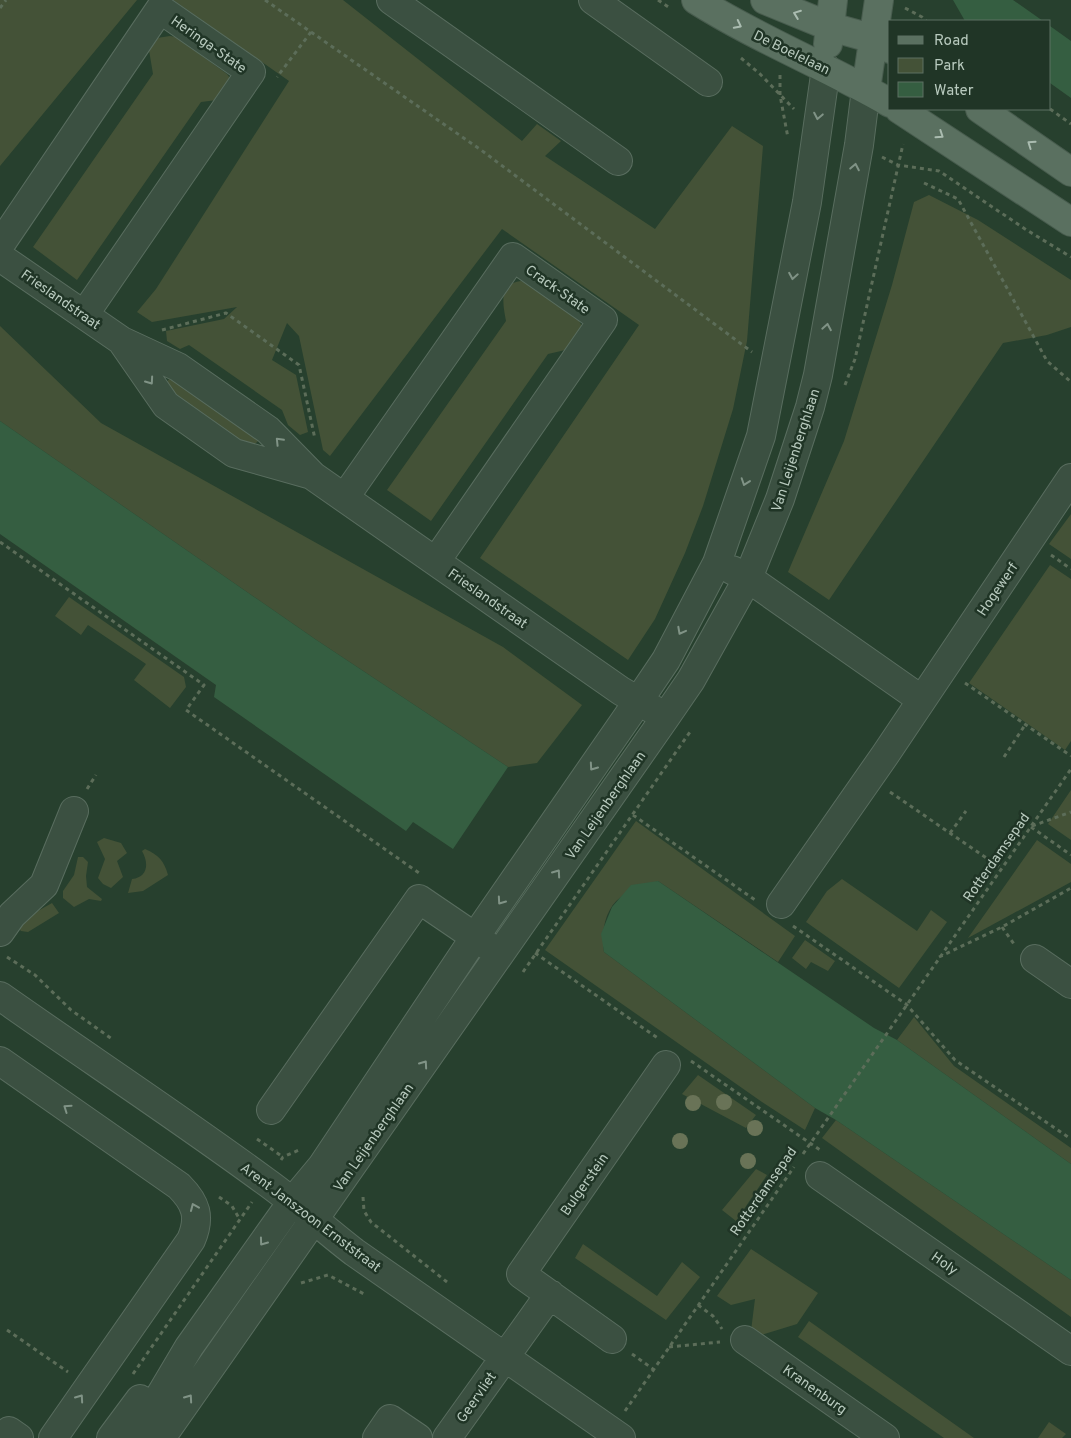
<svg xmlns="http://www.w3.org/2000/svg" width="1071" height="1438" viewBox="0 0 1071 1438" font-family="Overpass,sans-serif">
<rect width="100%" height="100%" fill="#27402e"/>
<path fill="#445237" d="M 0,0 L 137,0 L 0,166 Z
M 173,0 L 343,0 L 522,141 L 537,124 L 561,141 L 545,156 L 655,229 L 732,126 L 763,146 L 747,341 L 733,409 L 703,506 L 685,553 L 655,619 L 628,660 L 480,558 L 639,325 L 502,229 L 330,456 L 323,450 L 299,336 L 287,323 L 272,360 L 296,375 L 308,432 L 300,435 L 288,425 L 282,410 L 189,345 L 180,349 L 167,341 L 166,331 L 224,319 L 237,307 L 152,322 L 137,312 L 156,289 L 289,81 Z
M 170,36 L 176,37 L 227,74 L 233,82 L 225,99 L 201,102 L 77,280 L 33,247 L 153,74 L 149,50 L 157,38 Z
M 929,195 L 978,220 L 1071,280 L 1071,327 L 1047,335 L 1003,343 L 829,600 L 788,572 L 844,441 L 892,285 L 914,202 Z
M 521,281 L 526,283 L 578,319 L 585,332 L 574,348 L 548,354 L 431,521 L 387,490 L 506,321 C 503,304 498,284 521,281 Z
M 0,326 L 101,423 L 503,647 L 582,705 L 537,763 L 508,767 L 315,639 L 0,421 Z
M 171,376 L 259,440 L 251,448 L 170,398 L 165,385 Z
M 1071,514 L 1071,559 L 1049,544 Z
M 1050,565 L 1071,579 L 1071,741 L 1065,750 L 969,683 Z
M 69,597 L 184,677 L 186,687 L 170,708 L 134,680 L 146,664 L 88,625 L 81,635 L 55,616 Z
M 1071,790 L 1071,840 L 1048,824 Z
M 636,821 L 795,936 L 778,962 L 658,881 C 646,886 631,890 621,897 C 604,909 601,934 604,952 L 815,1108 L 805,1130 L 762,1102 L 545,950 Z
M 104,838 L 121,843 L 127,853 L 117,861 L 123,877 L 111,888 L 103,884 L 98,878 L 105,859 L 97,842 Z
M 1037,840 L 1071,864 L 1071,882 L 968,938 Z
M 145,849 C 159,855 164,861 168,875 L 143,891 L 128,893 L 132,879 C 148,877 149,863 142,851 Z
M 78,857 L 83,857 L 88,862 L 86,876 L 87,887 L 102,899 L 101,901 L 89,899 L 74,907 L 63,898 L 63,891 L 74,875 Z
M 842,879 L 917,931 L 931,910 L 947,922 L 899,988 L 806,922 L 827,891 Z
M 52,903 L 59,913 L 28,932 L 21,931 L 17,926 L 20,921 Z
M 805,940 L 835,961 L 828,971 L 811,962 L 806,969 L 792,958 Z
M 914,1017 L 954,1066 L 1071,1148 L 1071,1164 L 897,1040 Z
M 698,1075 L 756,1115 L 746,1128 L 682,1094 Z
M 836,1120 L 1071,1280 L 1071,1317 L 822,1138 Z
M 756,1169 L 767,1175 L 736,1221 L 722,1210 Z
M 583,1244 L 657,1296 L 682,1262 L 700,1277 L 666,1320 L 575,1258 Z
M 751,1249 L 818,1293 L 797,1324 L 758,1336 L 751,1331 L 755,1299 L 731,1305 L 717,1296 Z
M 809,1321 L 974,1438 L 944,1438 L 798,1337 Z
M 1049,1422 L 1066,1434 L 1062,1438 L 1038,1438 Z"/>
<path fill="#355e41" d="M 953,0 L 1013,0 L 1043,21 L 965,21 Z
M 1050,26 L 1071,41 L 1071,98 L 1050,83 Z
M 0,421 L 315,639 L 508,767 L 453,849 L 413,822 L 406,831 L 214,697 L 216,685 L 0,534 Z
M 658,881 L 874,1028 L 897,1040 L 1071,1164 L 1071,1280 L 836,1120 L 815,1108 L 604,952 L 601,934 L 612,907 L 631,885 Z"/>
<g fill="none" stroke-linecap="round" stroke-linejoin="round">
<defs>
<path id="minor" d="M 391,0 L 618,161
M 593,0 L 708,82
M 0,245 L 160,9 L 251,72 L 84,315
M 0,257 L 122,341 L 178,367 L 268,430 L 313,476 L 621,691 L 654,710
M 123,343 L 166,405 L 234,453 L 312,475
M 345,497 L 513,257 L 603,320 L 436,561
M 732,570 L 748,578 L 922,700
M 781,904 L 885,755 L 1071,478
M 0,932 L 12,915 L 44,885 L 74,811
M 1035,959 L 1071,984
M 0,996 C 88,1058 178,1117 265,1181 C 296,1203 324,1229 354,1252 L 621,1438
M 0,1061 L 179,1186 C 196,1203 201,1217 191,1240 L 53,1438
M 271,1110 L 419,899 L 491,948
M 820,1176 L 1071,1351
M 612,1339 L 521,1274 L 666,1065
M 745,1340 L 885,1438
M 9,1431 L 19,1438
M 111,1438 L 140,1399
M 135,1438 L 189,1347 L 292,1202 L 322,1166 L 475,937 L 639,700 L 666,660 L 717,563 L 761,436 L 807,202 L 826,68
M 161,1438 L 665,718 L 691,680 L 748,578 L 780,499 L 810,407 L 818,375 L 859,145 L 866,89
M 377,1438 L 390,1419 L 418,1438
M 447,1438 L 550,1294"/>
<path id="major" d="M 696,0 C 758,39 826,66 890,103
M 765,0 L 831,27 L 874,39 L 890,49
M 828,44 L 833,0
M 866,89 L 879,0
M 899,109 L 1071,222
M 980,109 L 1071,172"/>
</defs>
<use href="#minor" stroke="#596d5f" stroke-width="30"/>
<use href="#major" stroke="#485c4e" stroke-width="30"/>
<path stroke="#5c6d59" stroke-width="3" stroke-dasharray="4 4" stroke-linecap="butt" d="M 265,0 L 311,32 L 277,77
M 658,0 L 670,8
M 0,8 L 6,0
M 905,8 L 922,17 L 926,21
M 311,32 L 481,150 L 752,352
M 741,58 L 760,74 L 794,109
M 780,75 L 780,95 L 788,138
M 1050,109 L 1071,124
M 882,157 L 898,165 L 939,171 L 1025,229 L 1071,257
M 924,183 L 958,199 L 1047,361 L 1071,382
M 162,330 L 226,313 L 299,365 L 315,439
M 845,385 L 855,359 L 903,144
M 0,542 L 204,685 L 186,710 L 419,873
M 1051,555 L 1071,569
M 965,683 L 1071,756
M 1004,757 L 1025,725
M 87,789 L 96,775
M 890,792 L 1001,868
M 633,815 L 755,900
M 1032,826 L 1071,812
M 1031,827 L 1071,855
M 950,833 L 966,811
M 793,926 L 906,1004 L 955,1060 L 1071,1139
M 1002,927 L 1014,944
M 535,953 L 659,1039
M 7,957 L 35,975 L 71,1010 L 112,1039
M 939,957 L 1002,927 L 1071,888
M 523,972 L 692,729
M 691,1061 L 820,1150
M 257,1139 L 283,1157
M 803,1154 L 1071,769
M 281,1160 L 283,1157 L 299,1150
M 219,1197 L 232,1206 L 240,1220
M 363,1197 L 364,1211 L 371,1222 L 447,1282
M 301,1283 L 328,1275 L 366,1295
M 698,1305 L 713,1316 L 722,1329
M 7,1330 L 68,1372
M 669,1347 L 720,1342
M 632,1354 L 653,1369
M 133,1374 L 252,1202
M 625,1411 L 794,1167"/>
<use href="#minor" stroke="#3b5041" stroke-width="28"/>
<use href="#major" stroke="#5a7060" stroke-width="28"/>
</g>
<g fill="#697357">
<circle cx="724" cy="1102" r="8"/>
<circle cx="693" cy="1103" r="8"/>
<circle cx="755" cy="1128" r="8"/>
<circle cx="680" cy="1141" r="8"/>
<circle cx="748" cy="1161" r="8"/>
</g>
<defs><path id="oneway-chevron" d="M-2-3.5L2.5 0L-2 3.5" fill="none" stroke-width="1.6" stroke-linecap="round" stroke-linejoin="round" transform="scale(1.25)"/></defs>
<g stroke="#aabcb0">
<use href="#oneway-chevron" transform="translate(797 14) rotate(-159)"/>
<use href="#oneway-chevron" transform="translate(738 25) rotate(27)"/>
<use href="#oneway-chevron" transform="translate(940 135) rotate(34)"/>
<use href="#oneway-chevron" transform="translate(1031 144) rotate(-145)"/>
</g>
<g stroke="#809386">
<use href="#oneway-chevron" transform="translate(818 116) rotate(101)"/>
<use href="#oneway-chevron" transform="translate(855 167) rotate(-79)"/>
<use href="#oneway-chevron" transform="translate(793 276) rotate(100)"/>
<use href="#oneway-chevron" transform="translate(827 327) rotate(-80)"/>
<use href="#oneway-chevron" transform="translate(150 381) rotate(55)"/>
<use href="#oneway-chevron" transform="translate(279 441) rotate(-134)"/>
<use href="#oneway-chevron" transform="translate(745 482) rotate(109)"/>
<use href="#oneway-chevron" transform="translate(681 631) rotate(118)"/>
<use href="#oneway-chevron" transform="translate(593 767) rotate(125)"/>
<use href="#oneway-chevron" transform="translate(557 873) rotate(-55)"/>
<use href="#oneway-chevron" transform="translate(501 901) rotate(125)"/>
<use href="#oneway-chevron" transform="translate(424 1064) rotate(-55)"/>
<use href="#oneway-chevron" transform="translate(67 1108) rotate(-145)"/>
<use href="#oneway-chevron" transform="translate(194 1207) rotate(-113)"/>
<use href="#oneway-chevron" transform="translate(263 1242) rotate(126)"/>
<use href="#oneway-chevron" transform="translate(80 1398) rotate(-55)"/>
<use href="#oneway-chevron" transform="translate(189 1398) rotate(-55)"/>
</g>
<g text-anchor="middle" stroke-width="5" stroke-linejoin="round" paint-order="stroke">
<g font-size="14" fill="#b8cabe" stroke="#203526">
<text transform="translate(209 44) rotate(35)" y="5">Heringa-State</text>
<text transform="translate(792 52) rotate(26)" y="5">De Boelelaan</text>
<text transform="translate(558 289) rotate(35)" y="5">Crack-State</text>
<text transform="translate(61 299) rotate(35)" y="5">Frieslandstraat</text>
<text transform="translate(795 450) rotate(-72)" y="5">Van Leijenberghlaan</text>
<text transform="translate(997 589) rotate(-56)" y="5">Hogewerf</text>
<text transform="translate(488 598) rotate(35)" y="5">Frieslandstraat</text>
<text transform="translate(605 805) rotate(-55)" y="5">Van Leijenberghlaan</text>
<text transform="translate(996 857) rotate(-55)" y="5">Rotterdamsepad</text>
<text transform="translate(373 1137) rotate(-55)" y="5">Van Leijenberghlaan</text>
<text transform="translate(584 1184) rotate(-55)" y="5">Bulgerstein</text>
<text transform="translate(763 1191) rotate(-55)" y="5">Rotterdamsepad</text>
<text transform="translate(311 1217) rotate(37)" y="5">Arent Janszoon Ernststraat</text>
<text transform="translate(945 1263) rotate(35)" y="5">Holy</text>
<text transform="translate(815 1389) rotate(35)" y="5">Kranenburg</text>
<text transform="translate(476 1397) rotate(-55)" y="5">Geervliet</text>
</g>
</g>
<rect x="888" y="20" width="162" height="90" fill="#203526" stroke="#5d7163"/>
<rect x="898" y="36" width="25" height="8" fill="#5a7060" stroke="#5d7163"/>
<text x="934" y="45" font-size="15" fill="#b8cabe">Road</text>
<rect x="898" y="58" width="25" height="15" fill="#445237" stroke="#5d7163"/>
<text x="934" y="70" font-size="15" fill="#b8cabe">Park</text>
<rect x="898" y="82" width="25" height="15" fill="#355e41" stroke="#5d7163"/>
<text x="934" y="95" font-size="15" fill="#b8cabe">Water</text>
</svg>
